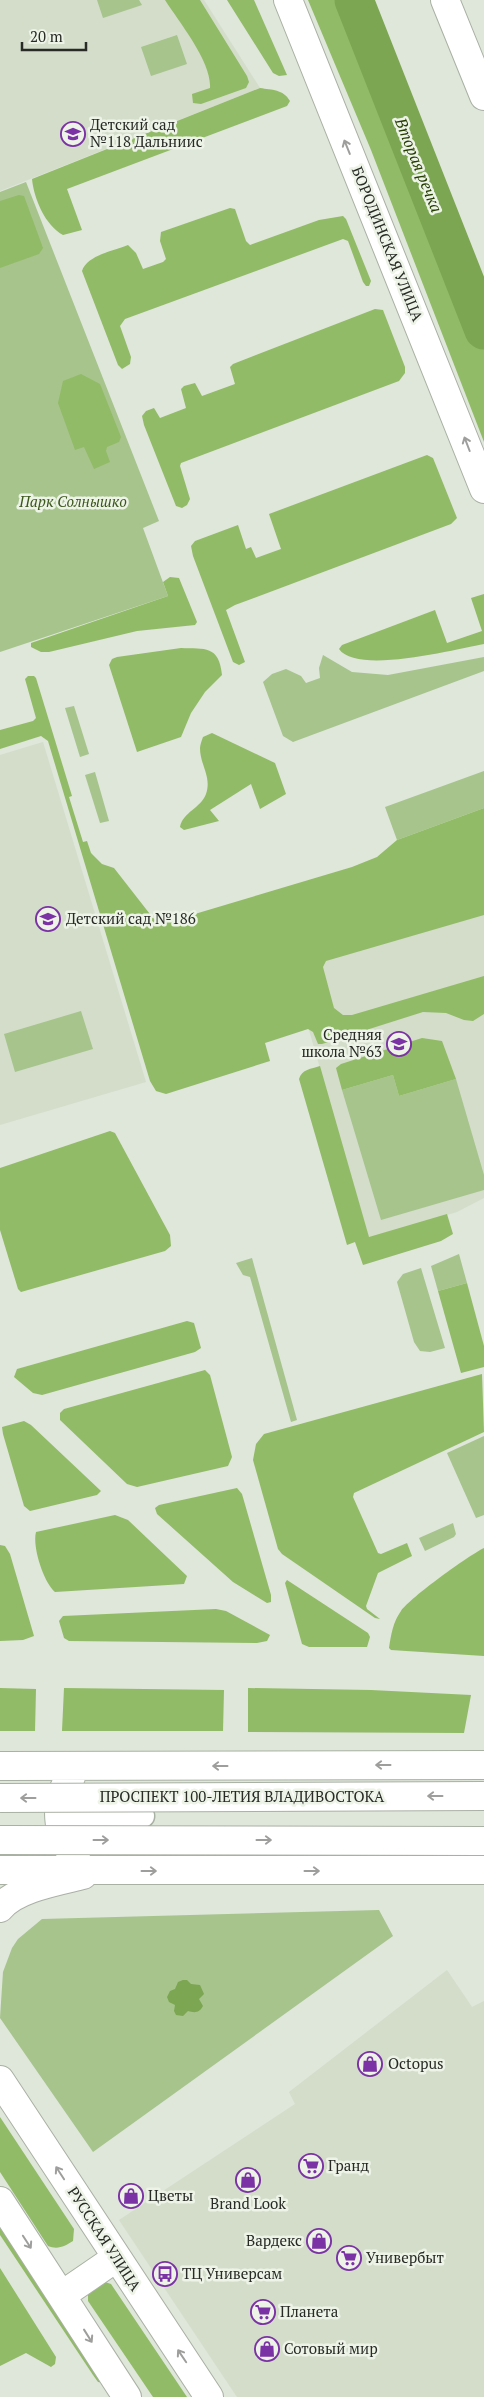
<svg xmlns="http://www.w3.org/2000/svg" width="484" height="2397" viewBox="0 0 484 2397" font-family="'PT Serif',serif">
<rect width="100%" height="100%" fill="#dfe6da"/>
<path fill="#d3ddca" d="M 0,0 L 204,0 L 260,88 L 0,191 Z
M 43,742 L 146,1082 L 0,1125 L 0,755 Z
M 484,868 L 484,1198 L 457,1212 L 369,1238 L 281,933 Z
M 447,1970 L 472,2007 L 484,2001 L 484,2397 L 237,2397 L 119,2220 L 295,2104 L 289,2092 Z"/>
<path fill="#a6c48c" d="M 97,0 L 139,0 L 142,5 L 103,18 Z
M 177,35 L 187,64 L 151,76 L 141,47 Z
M 26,182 L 159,521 L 143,528 L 168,596 L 0,652 L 0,192 Z
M 323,655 L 352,672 L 388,675 L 484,657 L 484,671 L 293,742 L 283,736 L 263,682 L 272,674 L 286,669 L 301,676 L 306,683 L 320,678 L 319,668 Z
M 74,706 L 89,754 L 80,757 L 65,708 Z
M 484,771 L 484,808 L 397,840 L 385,807 Z
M 95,772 L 109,821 L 100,823 L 85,775 Z
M 81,1011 L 93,1049 L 15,1072 L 4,1034 Z
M 393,1075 L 399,1096 L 456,1079 L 484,1175 L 484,1190 L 381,1220 L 342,1090 Z
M 459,1254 L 467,1283 L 438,1291 L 431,1266 Z
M 252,1258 L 297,1420 L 291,1422 L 250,1277 L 243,1275 L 236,1263 Z
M 421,1268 L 445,1348 L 430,1352 L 420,1351 L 414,1342 L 397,1282 L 403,1274 Z
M 484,1436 L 484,1515 L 476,1518 L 447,1453 Z
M 453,1523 L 456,1534 L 454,1537 L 425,1551 L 419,1538 Z
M 379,1910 L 393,1936 L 93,2152 L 0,2018 L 3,1972 L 12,1948 L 18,1939 L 42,1919 Z"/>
<path fill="#91bb66" d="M 165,0 L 200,0 L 247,76 L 249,82 L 246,88 L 201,104 L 193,103 L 192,94 L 210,88 C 212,62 179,22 165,0 Z
M 227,0 L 254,0 L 287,75 L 279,76 L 273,73 Z
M 308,0 L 373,0 L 379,12 L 484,283 L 484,442 L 371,150 Z
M 260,88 C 272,90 283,89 290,101 L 287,106 L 67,189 L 82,230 L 63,235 C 45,225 34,199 32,179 Z
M 19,195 L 24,196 L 43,248 L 39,254 L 0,268 L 0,201 Z
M 230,208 L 235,209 L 246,241 L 250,245 L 319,220 L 343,216 L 346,219 L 371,281 L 369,286 L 366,286 L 363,282 L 348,241 L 343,239 L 125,319 L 120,326 L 131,357 L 130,364 L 122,369 L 118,365 L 82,271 C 87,255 114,251 128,245 L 136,253 L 143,269 L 163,262 L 166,259 L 160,241 L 161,232 Z
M 375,309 L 383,310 L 405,367 L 405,373 L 399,381 L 181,463 L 180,466 L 190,499 L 187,505 L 182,508 L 176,506 L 144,425 L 142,416 L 146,411 L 154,408 L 160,418 L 186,408 L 181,389 L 184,386 L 195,383 L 202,396 L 235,384 L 230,367 L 233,364 Z
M 81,374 L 100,384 L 121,437 L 119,442 L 107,447 L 106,451 L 110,462 L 94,469 L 84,447 L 75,450 L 58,403 L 63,381 Z
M 427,455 L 433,458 L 457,518 L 451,524 L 235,605 L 226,610 L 245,662 L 239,665 L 233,662 L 193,556 L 191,546 L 195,541 L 238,525 L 246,549 L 251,547 L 256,558 L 281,549 L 269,514 Z
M 170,577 L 179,578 L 197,622 L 195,625 L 137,631 L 49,652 L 41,652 L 31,647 L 31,643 L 168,596 L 163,582 Z
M 484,594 L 484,644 C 456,649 357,675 339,649 L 342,645 L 435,610 L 447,643 L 482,631 L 471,598 Z
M 181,648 C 205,649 219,645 222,675 L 205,692 L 191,713 L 181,737 L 137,752 L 109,665 L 112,659 L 117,657 Z
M 28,676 L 34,676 L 36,678 L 72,796 L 69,797 L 83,842 L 87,841 L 91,853 L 102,864 L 114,868 L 153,918 L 159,922 L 168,922 L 352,867 L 377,857 L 397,840 L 484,808 L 484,915 L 326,961 L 323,967 L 334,1008 L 343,1015 L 352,1015 L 484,976 L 484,1014 L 473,1021 L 464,1020 L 446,1013 L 423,1012 L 322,1044 L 318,1044 L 313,1032 L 308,1029 L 265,1043 L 270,1061 L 166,1094 L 156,1091 L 150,1081 L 48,741 L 41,736 L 0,749 L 0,730 L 33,721 L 36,718 L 25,679 Z
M 212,733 L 275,763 L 286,794 L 260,809 L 251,784 L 210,810 L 219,821 L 184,830 L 180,827 C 183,812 201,808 206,794 C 212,777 200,765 200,748 C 200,745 202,740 203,737 Z
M 422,1038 L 442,1041 L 456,1079 L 399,1096 L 393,1075 L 342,1090 L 336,1068 L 341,1064 Z
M 320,1066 L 369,1237 L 447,1214 L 453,1234 L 441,1241 L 363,1265 L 355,1242 L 347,1245 L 299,1079 C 302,1069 311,1069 320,1066 Z
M 110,1131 L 115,1133 L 170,1235 L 171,1246 L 165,1251 L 21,1292 L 18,1289 L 0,1230 L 0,1168 Z
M 467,1283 L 484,1346 L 484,1367 L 461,1373 L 438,1291 Z
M 187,1321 L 194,1323 L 201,1348 L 195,1352 L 42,1395 L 33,1393 L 14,1377 L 17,1369 Z
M 205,1370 L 210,1375 L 232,1457 L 228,1466 L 137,1487 L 127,1484 L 60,1420 L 60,1413 L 64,1409 Z
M 482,1374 L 484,1432 L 354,1493 L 353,1497 L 378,1553 L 381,1554 L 407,1543 L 412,1556 L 378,1573 L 366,1606 L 367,1609 L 380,1619 L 375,1618 L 282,1554 L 278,1549 L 253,1460 L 256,1444 L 264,1434 Z
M 24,1421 L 31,1425 L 101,1491 L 97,1495 L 30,1511 L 24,1506 L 3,1434 L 2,1427 Z
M 237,1488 L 242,1494 L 271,1595 L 271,1602 L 267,1603 L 233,1582 L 157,1514 L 155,1508 L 159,1505 Z
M 115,1515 L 128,1520 L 187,1576 L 184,1584 L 55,1592 C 44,1583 32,1547 36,1532 Z
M 0,1545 L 5,1546 L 10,1554 L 34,1636 L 23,1640 L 0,1641 Z
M 484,1548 L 484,1656 L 391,1650 L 389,1648 C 391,1635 393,1622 401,1611 C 411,1597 468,1556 484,1548 Z
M 287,1580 L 368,1633 L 370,1637 L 367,1647 L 309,1647 L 302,1644 L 285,1583 Z
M 216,1609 L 226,1611 L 270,1635 L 267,1641 L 257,1643 L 69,1641 L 64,1638 L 59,1621 L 63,1616 Z
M 0,1688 L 36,1689 L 35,1731 L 0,1731 Z
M 64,1688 L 224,1690 L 223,1731 L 62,1731 Z
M 248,1688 L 371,1690 L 471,1695 L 464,1733 L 248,1732 Z
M 0,2117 L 74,2229 L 73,2241 C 65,2246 58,2250 48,2246 L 0,2172 Z
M 0,2220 L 105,2383 L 98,2382 L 93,2375 L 0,2235 Z
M 0,2268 L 56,2357 L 55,2364 L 51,2367 L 26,2353 L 0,2366 Z
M 105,2282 L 111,2284 L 187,2397 L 153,2397 L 88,2301 L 88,2295 Z"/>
<path fill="#7ca651" d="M 183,1980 L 187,1980 L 191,1984 L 200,1985 L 204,1994 L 199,1999 L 203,2006 C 199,2013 195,2013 188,2011 L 183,2016 L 176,2015 L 174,2011 L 175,2005 L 169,2002 L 167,1997 L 170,1991 L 175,1989 L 178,1982 Z"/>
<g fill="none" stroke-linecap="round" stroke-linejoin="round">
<path stroke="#7ca651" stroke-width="39" d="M 354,0 L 484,330"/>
<defs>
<path id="street" d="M 59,1818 L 143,1816"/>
<path id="secondary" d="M 288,0 L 484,489
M 445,0 L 484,96
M 0,2080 L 209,2397
M 0,2201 L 127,2397
M 62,2295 L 116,2258"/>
<path id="primary" d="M 0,1908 C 16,1888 59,1881 83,1875"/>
<path id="highway" d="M 0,1766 L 484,1765
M 71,1777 C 53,1799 56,1838 76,1858
M 0,1870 L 484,1870"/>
</defs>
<use href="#street" stroke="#a9b0a4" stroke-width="25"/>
<use href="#secondary" stroke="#a9b0a4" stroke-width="30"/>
<use href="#primary" stroke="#a9b0a4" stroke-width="30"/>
<use href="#highway" stroke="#a9b0a4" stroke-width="30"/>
<use href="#street" stroke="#fff" stroke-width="22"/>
<use href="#secondary" stroke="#fff" stroke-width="28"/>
<use href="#primary" stroke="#fff" stroke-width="28"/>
<use href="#highway" stroke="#fff" stroke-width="28"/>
<defs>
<path id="highway-bridge" d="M 0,1798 L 484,1796
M 0,1840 L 484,1841"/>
</defs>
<use href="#highway-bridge" stroke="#a9b0a4" stroke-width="30" stroke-linecap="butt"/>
<use href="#highway-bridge" stroke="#fff" stroke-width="28"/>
</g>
<defs><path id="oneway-shaft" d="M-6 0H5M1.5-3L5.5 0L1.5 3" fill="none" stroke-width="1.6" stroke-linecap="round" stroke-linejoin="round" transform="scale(1.25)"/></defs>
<g stroke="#9e9f9d">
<use href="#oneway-shaft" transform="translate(347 147) rotate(-112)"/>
<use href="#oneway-shaft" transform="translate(467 444) rotate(-111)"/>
<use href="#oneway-shaft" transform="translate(383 1765) rotate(180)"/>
<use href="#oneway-shaft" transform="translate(220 1766) rotate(180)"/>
<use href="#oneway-shaft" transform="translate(435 1796) rotate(180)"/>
<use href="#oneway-shaft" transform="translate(28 1798) rotate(180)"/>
<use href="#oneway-shaft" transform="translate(101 1840)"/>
<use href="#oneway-shaft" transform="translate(264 1840)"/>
<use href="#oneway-shaft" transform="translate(149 1871)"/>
<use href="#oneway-shaft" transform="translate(312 1871)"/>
<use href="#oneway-shaft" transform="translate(60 2173) rotate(-123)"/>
<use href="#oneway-shaft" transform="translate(27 2242) rotate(57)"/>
<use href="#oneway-shaft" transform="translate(88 2336) rotate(58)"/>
<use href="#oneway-shaft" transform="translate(182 2356) rotate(-124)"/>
</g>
<defs>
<symbol id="school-ring" viewBox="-11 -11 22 22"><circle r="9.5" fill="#edf3e7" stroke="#7b32a5" stroke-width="1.5"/><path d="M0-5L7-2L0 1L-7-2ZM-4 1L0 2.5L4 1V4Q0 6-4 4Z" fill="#7b32a5"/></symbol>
<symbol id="shop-ring" viewBox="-11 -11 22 22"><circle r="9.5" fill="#edf3e7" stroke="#7b32a5" stroke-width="1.5"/><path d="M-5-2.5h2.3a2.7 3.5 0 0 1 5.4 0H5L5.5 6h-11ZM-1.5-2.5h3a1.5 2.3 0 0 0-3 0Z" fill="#7b32a5"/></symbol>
<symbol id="supermarket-ring" viewBox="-11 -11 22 22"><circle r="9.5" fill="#edf3e7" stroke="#7b32a5" stroke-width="1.5"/><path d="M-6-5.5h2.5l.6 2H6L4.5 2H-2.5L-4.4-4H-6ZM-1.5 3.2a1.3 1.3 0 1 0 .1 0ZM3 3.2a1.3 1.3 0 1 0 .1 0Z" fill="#7b32a5"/></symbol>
<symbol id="bus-ring" viewBox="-11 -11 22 22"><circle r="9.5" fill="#edf3e7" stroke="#7b32a5" stroke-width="1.5"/><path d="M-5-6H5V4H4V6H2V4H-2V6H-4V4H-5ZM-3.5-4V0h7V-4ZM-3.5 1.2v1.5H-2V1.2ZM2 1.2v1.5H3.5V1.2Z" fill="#7b32a5"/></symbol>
</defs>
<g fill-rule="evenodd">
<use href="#school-ring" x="59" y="120" width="28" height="28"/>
<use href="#school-ring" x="34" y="905" width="28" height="28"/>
<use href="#school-ring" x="385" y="1030" width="28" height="28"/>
<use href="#shop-ring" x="356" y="2050" width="28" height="28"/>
<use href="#supermarket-ring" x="297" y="2152" width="28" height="28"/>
<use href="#shop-ring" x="234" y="2166" width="28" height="28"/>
<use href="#shop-ring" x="117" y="2182" width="28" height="28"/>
<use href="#shop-ring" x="305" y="2227" width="28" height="28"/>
<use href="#supermarket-ring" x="335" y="2244" width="28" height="28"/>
<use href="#bus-ring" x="151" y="2260" width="28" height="28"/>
<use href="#supermarket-ring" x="249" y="2298" width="28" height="28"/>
<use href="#shop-ring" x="253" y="2335" width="28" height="28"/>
</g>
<g text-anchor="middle" stroke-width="5" stroke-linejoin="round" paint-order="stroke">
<g font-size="15" fill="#272a25" stroke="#edf3e7" text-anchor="start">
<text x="90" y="130">Детский сад<tspan x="90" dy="17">№118 Дальниис</tspan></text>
<text x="66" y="924">Детский сад №186</text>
<text x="382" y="1040" text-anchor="end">Средняя<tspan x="382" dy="17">школа №63</tspan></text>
<text x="388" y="2069">Octopus</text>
<text x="328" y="2171">Гранд</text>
<text x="148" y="2201">Цветы</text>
<text x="248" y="2209" text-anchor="middle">Brand Look</text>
<text x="302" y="2246" text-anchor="end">Вардекс</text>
<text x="366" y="2263">Универбыт</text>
<text x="182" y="2279">ТЦ Универсам</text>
<text x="280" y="2317">Планета</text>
<text x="284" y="2354">Сотовый мир</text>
</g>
<g font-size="15" fill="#272a25" stroke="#edf3e7">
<text transform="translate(387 244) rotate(68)" y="5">БОРОДИНСКАЯ УЛИЦА</text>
<text x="242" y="1802">ПРОСПЕКТ 100-ЛЕТИЯ ВЛАДИВОСТОКА</text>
<text transform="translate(104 2239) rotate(57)" y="5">РУССКАЯ УЛИЦА</text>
</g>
<g font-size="15" font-style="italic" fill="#3c571c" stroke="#edf3e7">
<text x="73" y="507">Парк Солнышко</text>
</g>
<g font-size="16" font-style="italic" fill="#253e00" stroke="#edf3e7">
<text transform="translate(419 165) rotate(68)" y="6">Вторая речка</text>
</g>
</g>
<path d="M22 42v8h64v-8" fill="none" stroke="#272a25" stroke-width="2.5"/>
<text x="30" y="42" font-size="15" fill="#272a25" stroke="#edf3e7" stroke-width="4" paint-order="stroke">20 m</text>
</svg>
